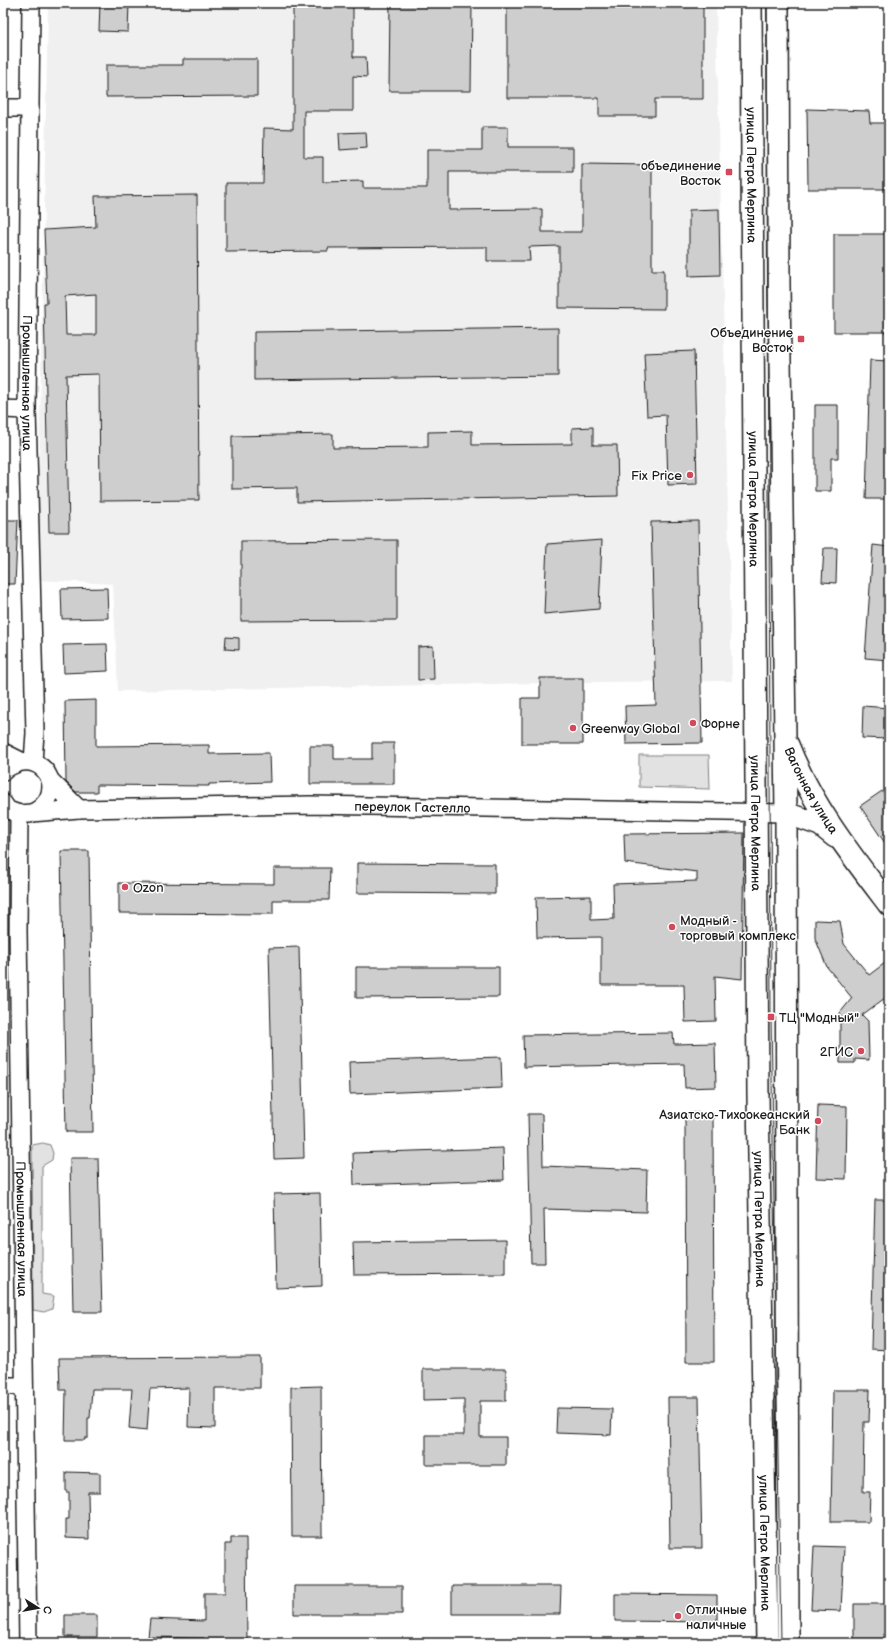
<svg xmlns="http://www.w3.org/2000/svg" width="892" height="1646" viewBox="0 0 892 1646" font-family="'Balsamiq Sans',sans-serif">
<rect width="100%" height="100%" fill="#fff"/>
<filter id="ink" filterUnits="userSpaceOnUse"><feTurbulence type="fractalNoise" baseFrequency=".025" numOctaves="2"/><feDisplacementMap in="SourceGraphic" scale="8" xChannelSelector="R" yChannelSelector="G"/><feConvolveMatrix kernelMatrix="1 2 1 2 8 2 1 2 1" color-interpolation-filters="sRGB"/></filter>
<g filter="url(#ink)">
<path fill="#f0f0f0" d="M 48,3 L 716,3 L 732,681 L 598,682 L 118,691 L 113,584 L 37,580 Z"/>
<path fill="#e2e2e2" stroke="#7f7f7f" d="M 639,755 L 709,755 L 710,789 L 639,787 Z
M 3,1076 L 11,1078 L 14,1094 L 8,1098 L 3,1095 Z
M 43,1143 L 50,1145 L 53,1153 L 52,1160 L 42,1166 L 42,1294 L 54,1296 L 52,1309 L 44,1312 L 33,1310 L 32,1145 Z"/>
<path fill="#cecece" stroke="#1c1c1c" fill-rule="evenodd" d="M 100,3 L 129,3 L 128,32 L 99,31 Z
M 293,3 L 353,3 L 353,57 L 366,57 L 367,77 L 353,76 L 353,111 L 304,111 L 304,157 L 323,157 L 323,182 L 363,181 L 363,188 L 427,188 L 427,150 L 482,150 L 482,127 L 508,127 L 508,147 L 573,147 L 573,172 L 449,172 L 449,210 L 542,209 L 542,232 L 582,232 L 582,164 L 652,165 L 652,270 L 664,270 L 664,309 L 559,308 L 559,246 L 529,247 L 530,261 L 487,261 L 487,247 L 328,248 L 328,251 L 226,252 L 226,183 L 263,183 L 264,128 L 293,129 Z
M 390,3 L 472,3 L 471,91 L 389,91 Z
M 507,3 L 703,3 L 703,99 L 655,99 L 655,116 L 599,116 L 599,98 L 507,98 Z
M 183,59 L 257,59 L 257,96 L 106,97 L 106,65 L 183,65 Z
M 807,109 L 869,111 L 870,123 L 889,123 L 889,189 L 808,189 Z
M 366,132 L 367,148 L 340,150 L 339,133 Z
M 197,195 L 199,500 L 100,501 L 99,374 L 66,375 L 69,532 L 49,532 L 44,303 L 47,303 L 44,230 L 96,227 L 95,196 ZM 96,294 L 96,335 L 66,335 L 65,296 Z
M 719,209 L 720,275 L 689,276 L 689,210 Z
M 834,234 L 889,234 L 889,332 L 834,332 Z
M 558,328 L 558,376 L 254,380 L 254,332 Z
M 694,351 L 697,484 L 668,485 L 666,415 L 647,416 L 644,353 Z
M 870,360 L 889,361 L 889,499 L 866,499 Z
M 815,405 L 838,405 L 838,458 L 831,458 L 831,491 L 815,491 Z
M 593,427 L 593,445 L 617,445 L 618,496 L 297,502 L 297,488 L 232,489 L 232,436 L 333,434 L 333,448 L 428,447 L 428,432 L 472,431 L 472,445 L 572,444 L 572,428 Z
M 3,520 L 18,520 L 15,584 L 3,584 Z
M 698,521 L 702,743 L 626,744 L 625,706 L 656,705 L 651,522 Z
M 397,540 L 397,620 L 241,621 L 241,541 Z
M 602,540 L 599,609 L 544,614 L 547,544 Z
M 873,545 L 889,547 L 889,660 L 865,658 Z
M 824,548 L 837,548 L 836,583 L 822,582 Z
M 107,588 L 108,618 L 62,619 L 61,589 Z
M 226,637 L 239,638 L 239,650 L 225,649 Z
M 107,644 L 108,671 L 64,673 L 63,645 Z
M 433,646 L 434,679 L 418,680 L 418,647 Z
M 540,678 L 583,678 L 583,744 L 522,744 L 522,698 L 540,698 Z
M 96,700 L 96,746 L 209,745 L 209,754 L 269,753 L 270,782 L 209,784 L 209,786 L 97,785 L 97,792 L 76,792 L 66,782 L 65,701 Z
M 863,706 L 889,708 L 889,739 L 862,738 Z
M 372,743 L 394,743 L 394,784 L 310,784 L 310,746 L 334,746 L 334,759 L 372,759 Z
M 882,791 L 889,801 L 889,849 L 860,806 Z
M 744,833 L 742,979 L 715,976 L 716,1021 L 685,1022 L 684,985 L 601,985 L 601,937 L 537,938 L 536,897 L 591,896 L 591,920 L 614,919 L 613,884 L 697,881 L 697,872 L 625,863 L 624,834 Z
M 61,851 L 89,851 L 93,1132 L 66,1132 Z
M 357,863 L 495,864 L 495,894 L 357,893 Z
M 274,868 L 330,868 L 329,900 L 273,900 L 273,914 L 119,913 L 119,883 L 274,884 Z
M 815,920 L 840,921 L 844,944 L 869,975 L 889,960 L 889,995 L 862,1015 L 868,1021 L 869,1060 L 855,1059 L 855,1063 L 840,1063 L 840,1013 L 852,998 L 827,967 L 815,938 Z
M 299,947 L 304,1158 L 274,1159 L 269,948 Z
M 356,967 L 499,967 L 499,997 L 356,998 Z
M 673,1033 L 674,1044 L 715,1043 L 716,1087 L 685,1088 L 684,1064 L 524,1067 L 523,1035 Z
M 501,1057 L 502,1088 L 350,1094 L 349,1062 Z
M 818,1105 L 847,1106 L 846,1179 L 816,1178 Z
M 685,1113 L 713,1113 L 714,1362 L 686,1362 Z
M 528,1114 L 542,1114 L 543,1166 L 647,1170 L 646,1212 L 544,1209 L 545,1263 L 531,1263 Z
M 503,1148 L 504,1180 L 354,1185 L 353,1153 Z
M 70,1158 L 98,1158 L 102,1312 L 73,1312 Z
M 320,1193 L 322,1286 L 276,1288 L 274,1194 Z
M 875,1200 L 889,1200 L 889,1350 L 871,1349 Z
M 505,1240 L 505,1274 L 354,1275 L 353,1242 Z
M 260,1357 L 260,1388 L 215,1388 L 215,1428 L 188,1427 L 189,1388 L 150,1389 L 147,1430 L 129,1428 L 132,1389 L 92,1389 L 90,1418 L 88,1418 L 88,1438 L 85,1438 L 85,1440 L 65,1440 L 66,1390 L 60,1390 L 59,1358 Z
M 423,1369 L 506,1369 L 506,1401 L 480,1401 L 480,1437 L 506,1437 L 506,1465 L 426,1465 L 426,1435 L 464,1435 L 464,1399 L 423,1400 Z
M 321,1386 L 322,1536 L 292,1536 L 291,1387 Z
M 833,1390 L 870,1390 L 869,1422 L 864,1422 L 863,1492 L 870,1492 L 869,1522 L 831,1522 Z
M 668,1397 L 699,1397 L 702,1548 L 670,1548 Z
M 557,1408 L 612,1409 L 611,1435 L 556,1433 Z
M 66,1472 L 100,1473 L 100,1492 L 88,1492 L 89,1539 L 66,1538 L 66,1519 L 69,1519 L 69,1492 L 66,1492 Z
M 231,1538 L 246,1538 L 247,1642 L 204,1642 L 204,1638 L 148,1637 L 150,1619 L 204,1621 L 204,1593 L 225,1593 L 225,1544 L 231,1544 Z
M 814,1546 L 844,1547 L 841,1611 L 811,1610 Z
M 294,1586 L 402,1586 L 402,1614 L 294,1614 Z
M 452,1586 L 561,1586 L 560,1614 L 452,1614 Z
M 615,1594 L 717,1595 L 717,1622 L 615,1621 Z
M 854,1604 L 889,1604 L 889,1639 L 854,1639 Z
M 65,1615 L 97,1615 L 97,1637 L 65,1637 Z"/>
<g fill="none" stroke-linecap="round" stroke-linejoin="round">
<defs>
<g id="minor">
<path id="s1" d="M 31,3 L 27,410 L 35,733 L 33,762"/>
<path d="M 3,108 L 30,108"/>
<path d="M 3,409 L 27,410"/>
<path d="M 3,752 L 21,761"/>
<path d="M 3,772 C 6,768 8,767 13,765 C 46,749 70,797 30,814"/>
<path d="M 51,781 L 79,809"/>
<path id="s2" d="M 3,803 L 8,810 L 19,814 L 79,809 L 310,805 L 786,813"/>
<path id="s3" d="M 19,814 L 18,931 L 28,1643"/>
<path d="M 3,1386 L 24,1386"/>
</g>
<g id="major">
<path id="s4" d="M 751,3 L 758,1095 L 767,1643"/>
<path d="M 778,3 L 779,284 L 786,813 L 788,1643"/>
<path id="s5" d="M 788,745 C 811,804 851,855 889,905"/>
<path d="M 786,813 L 820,825 L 835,837"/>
</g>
</defs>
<use href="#minor" stroke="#1c1c1c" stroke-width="20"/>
<use href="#major" stroke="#1c1c1c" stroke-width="24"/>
<use href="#minor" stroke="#fff" stroke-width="17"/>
<use href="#major" stroke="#fff" stroke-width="21"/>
<path stroke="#1c1c1c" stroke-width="1" d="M 767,3 L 771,1017 L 781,1643"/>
</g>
</g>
<g fill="#d1495b" stroke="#fff" stroke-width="1.5">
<rect x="725" y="168" width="8" height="8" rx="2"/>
<rect x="797" y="335" width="8" height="8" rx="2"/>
<circle cx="690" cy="475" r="4"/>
<circle cx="693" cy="723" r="4"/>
<circle cx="573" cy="728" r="4"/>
<circle cx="125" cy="887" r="4"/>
<circle cx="672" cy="927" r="4"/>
<rect x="767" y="1013" width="8" height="8" rx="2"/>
<circle cx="861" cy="1051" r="4"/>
<circle cx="818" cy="1121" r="4"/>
<circle cx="678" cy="1616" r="4"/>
</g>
<g text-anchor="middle" stroke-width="3" stroke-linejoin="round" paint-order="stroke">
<g font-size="13" fill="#1c1c1c" stroke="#fff" text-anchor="start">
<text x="721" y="170" text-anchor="end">объединение<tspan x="721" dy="15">Восток</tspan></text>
<text x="793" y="337" text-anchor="end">Объединение<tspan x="793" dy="15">Восток</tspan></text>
<text x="682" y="480" text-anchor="end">Fix Price</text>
<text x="701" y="728">Форне</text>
<text x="581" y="733">Greenway Global</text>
<text x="133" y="892">Ozon</text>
<text x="680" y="925">Модный -<tspan x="680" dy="15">торговый комплекс</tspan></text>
<text x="779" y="1022">ТЦ "Модный"</text>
<text x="853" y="1056" text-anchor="end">2ГИС</text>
<text x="810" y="1119" text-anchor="end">Азиатско-Тихоокеанский<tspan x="810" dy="15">Банк</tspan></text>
<text x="686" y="1614">Отличные<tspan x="686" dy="15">наличные</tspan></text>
</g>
<g font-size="13" fill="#1c1c1c" stroke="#fff">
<text dy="5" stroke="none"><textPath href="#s4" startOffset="172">улица Петра Мерлина</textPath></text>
<text dy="5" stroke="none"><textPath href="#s1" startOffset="380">Промышленная улица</textPath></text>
<text dy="5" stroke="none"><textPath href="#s4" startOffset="496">улица Петра Мерлина</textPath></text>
<text dy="5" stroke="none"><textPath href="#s5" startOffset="51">Вагонная улица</textPath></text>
<text dy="5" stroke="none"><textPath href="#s2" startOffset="414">переулок Гастелло</textPath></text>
<text dy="5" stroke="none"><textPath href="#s4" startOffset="820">улица Петра Мерлина</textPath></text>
<text dy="5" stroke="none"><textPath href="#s4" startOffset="1216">улица Петра Мерлина</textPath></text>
<text dy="5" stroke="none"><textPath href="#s3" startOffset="415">Промышленная улица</textPath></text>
<text dy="5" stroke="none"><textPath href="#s4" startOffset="1540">улица Петра Мерлина</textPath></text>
</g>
</g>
<rect width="892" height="1646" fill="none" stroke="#fff" stroke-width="16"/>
<rect x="8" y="8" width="876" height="1630" fill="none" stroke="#1c1c1c" stroke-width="1.5" filter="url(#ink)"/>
<g transform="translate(38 1608) rotate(101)" stroke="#ffffff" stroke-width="3" paint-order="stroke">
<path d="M0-3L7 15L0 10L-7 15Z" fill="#1c1c1c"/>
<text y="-6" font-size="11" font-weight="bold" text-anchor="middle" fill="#1c1c1c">С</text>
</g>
</svg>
